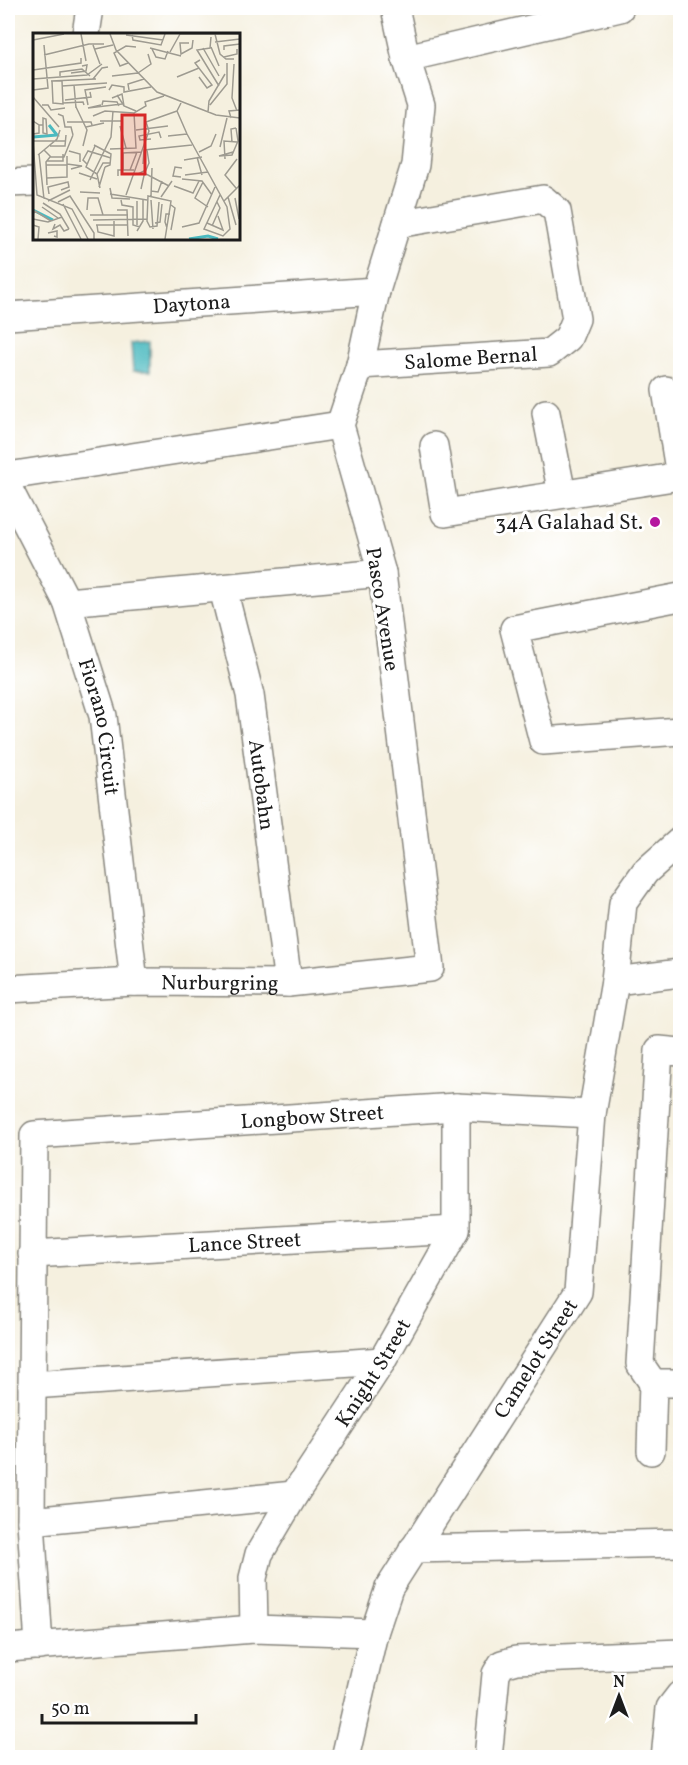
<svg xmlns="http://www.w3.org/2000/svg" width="688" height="1765" viewBox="0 0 688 1765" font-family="Vollkorn,serif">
<rect width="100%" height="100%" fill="#fff"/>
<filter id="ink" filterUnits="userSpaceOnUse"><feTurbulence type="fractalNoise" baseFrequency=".0167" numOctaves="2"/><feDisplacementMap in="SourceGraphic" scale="12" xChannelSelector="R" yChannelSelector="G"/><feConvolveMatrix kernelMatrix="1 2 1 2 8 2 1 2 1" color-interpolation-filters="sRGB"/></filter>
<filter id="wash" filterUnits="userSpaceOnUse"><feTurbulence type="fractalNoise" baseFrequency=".008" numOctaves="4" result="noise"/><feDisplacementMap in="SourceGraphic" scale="24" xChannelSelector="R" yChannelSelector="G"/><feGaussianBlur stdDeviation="1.35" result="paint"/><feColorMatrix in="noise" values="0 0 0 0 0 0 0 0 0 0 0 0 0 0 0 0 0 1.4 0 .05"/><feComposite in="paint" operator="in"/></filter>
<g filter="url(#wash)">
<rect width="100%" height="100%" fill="#f5f0df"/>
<path fill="#4bbac0" stroke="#346b6e" stroke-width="1.5" d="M 150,341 L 150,371 L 133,371 L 131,343 Z"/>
</g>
<g filter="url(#ink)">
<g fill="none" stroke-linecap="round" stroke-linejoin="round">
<defs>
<g id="minor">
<path d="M 86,34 L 90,8"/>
<path d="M 406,58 L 620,8"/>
<path d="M 8,183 L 34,182"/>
<path id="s1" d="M 8,316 L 376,291"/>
<path id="s2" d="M 360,365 L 549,353 L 568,338 L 576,319 L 557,211 L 543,199 L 397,224"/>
<path d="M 666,390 L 680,476"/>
<path d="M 546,413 L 562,494"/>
<path d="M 434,446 L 445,513 L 680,476"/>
<path d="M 8,476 L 340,425"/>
<path id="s3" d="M 8,488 L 67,602 L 103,716 L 134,982"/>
<path id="s4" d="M 223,589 L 250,695 L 288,983"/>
<path d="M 680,597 L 514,629 L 543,741 L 680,731"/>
<path d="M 67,602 L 382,573"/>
<path d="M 615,981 L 680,973"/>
<path id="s5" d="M 8,989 L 134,982 L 288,983 L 430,968 L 382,573 L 340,425 L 360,365 L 376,291 L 415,165 L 421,105 L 406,58 L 395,8"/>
<path id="s6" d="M 32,1254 L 456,1230"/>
<path d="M 653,1383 L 640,1364 L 659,1050 L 680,1052"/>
<path d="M 653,1383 L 680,1383"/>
<path d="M 32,1385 L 382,1361"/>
<path d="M 651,1451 L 653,1383"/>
<path d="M 31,1521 L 294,1495"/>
<path d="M 413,1549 L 680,1543"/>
<path id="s7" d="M 254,1629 L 253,1578 L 259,1554 L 294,1495 L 382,1361 L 456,1230 L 456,1107"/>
<path id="s8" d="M 39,1646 L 31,1521 L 34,1135 L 456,1107 L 592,1114"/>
<path d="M 8,1648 L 254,1629 L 374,1633"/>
<path d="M 489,1748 L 496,1674 L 502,1664 L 516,1660 L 680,1653"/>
<path id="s9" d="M 345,1758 L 374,1633 L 389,1588 L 578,1292 L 592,1114 L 615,981 L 623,903 L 645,872 L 680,841"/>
<path d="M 665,1758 L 670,1708 L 680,1695"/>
</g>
</defs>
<use href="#minor" stroke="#88867e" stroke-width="30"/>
<use href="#minor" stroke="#fff" stroke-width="27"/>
</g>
</g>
<circle fill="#b5179e" stroke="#fff" stroke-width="2" cx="655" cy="522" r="6"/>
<g text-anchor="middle" stroke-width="6" stroke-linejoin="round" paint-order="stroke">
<g font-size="21" fill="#1c1c1c" stroke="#fff">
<text dy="7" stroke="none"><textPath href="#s1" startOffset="184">Daytona</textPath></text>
<text dy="7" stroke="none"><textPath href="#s2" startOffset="111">Salome Bernal</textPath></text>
<text transform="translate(383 609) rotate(81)" y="7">Pasco Avenue</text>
<text dy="7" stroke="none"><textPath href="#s3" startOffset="258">Fiorano Circuit</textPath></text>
<text dy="7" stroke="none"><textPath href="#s4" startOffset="200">Autobahn</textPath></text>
<text dy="7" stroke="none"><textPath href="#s5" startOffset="212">Nurburgring</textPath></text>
<text dy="7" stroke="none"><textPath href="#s8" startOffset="790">Longbow Street</textPath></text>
<text dy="7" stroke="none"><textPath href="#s6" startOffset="213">Lance Street</textPath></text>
<text dy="7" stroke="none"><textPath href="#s9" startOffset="448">Camelot Street</textPath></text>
<text dy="7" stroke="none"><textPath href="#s7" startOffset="290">Knight Street</textPath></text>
</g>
<g font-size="21" fill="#1c1c1c" stroke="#fff" text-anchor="end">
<text x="643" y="529">34A Galahad St.</text>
</g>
</g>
<g transform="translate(33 33)">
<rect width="207" height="207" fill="#f5f0df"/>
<path fill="none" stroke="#4bbac0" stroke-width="3" d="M 0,104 L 24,102 L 16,92M 0,177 L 20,187M 156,206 L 175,203 L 185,206"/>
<path fill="none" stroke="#9e9b91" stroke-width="1.5" d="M 48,1 L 53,28M 77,1 L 83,17 L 124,59 L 183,82 L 207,85M 147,1 L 206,1M 182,1 L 187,21 L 193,26 L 201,26M 93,2 L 130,7M 99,2 L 100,7 L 128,12 L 132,1M 178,4 L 177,15 L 164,17 L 186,53M 0,7 L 31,1M 182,9 L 207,6M 156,10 L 147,10 L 148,21 L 159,15 L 160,7M 60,12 L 67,31M 178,14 L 186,33M 117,15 L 148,23M 170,15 L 186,43M 62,16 L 80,12M 119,16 L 123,24 L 132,26 L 135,18M 191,17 L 191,13 L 207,11M 137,19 L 147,1M 11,22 L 56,11 L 71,11M 191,24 L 204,21 L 204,16M 95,30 L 87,33 L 81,20 L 93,13 L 103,14M 201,31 L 199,65 L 204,78M 0,37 L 48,30 L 48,25M 38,40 L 53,38 L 54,32 L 49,33M 105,40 L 118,31 L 115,21M 27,43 L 27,39 L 49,36 L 57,43M 79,43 L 105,40M 144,44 L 166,35M 166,44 L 174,55 L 179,52 L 162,30 L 167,27M 0,46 L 54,42 L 69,31M 60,46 L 69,35 L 75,34M 18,48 L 63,46M 19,48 L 20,70 L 30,71 L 29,48M 41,52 L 43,75M 29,53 L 74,50M 0,57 L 15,55 L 11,12M 76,57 L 79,52 L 91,54 L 91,59 L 118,54M 96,57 L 95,51 L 111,46M 84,62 L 91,73 L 103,78M 0,64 L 26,94M 79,65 L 89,61 L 91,73M 32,67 L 58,64 L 57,59M 30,70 L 50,69 L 51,72M 148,70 L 144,78 L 154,101 L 194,174 L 197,196 L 190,203 L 171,196 L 187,162M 9,72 L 15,72 L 18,77 L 32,75M 55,72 L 52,57 L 73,54M 68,72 L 55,75 L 89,71M 69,72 L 70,68 L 84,69 L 86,73M 177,72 L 194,51 L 194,30M 43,74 L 54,97 L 50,113M 175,79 L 176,68 L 192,41M 25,81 L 30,83 L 32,94 L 38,94 L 40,102M 60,83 L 72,78 L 101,80 L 113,73 L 112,69 L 131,63M 198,85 L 196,78 L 207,77M 0,88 L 6,92 L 6,100 L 0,101M 67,88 L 90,88M 34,89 L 58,89 L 59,92M 6,92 L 10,92 L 10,85 L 13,86 L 14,101 L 10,100 L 10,92M 87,93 L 93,115M 53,94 L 71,90M 103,97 L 135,93M 135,103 L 154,101M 118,106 L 107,107 L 106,103 L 126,99 L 128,105M 0,108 L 33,108M 0,109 L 4,162 L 39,176 L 55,206M 199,109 L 198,96 L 203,95M 61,112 L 78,121 L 77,132 L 72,134M 17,113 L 32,113 L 33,102M 62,113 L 53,134 L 64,141M 187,114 L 194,85M 77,116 L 103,115 L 101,80M 11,117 L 18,124 L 31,124 L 40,102M 36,118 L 47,121 L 47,129M 166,119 L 178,113 L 183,101M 200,119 L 186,123 L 199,122 L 205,108 L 203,95M 6,121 L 11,166M 5,122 L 24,106 L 27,97M 164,124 L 169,142M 192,126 L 191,108 L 204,109M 151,127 L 169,124M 14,128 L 30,128 L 30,121M 34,131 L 49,133 L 38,136M 54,131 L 50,127 L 55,118 L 78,125M 110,131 L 111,117 L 159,112M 13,132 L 34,132M 90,137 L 90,120 L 108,119M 97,137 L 104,119M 46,140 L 64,146M 105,141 L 113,137 L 116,130 L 114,117M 113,141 L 136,153M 152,142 L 175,139M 85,143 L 85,137 L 101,137M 148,144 L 140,143 L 142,134 L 149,135M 14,145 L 34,144 L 34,123M 149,146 L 169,148 L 179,162M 57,147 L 78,104 L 80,78M 170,149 L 162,165 L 175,174M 14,152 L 13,129 L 17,124M 141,153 L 160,160 L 166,148M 66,154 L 72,134M 67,155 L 64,141 L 70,130 L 77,130M 77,155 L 79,165 L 97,166M 203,155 L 192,142 L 204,126M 108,156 L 112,138M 118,158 L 125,159 L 129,148M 47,159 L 67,160M 16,161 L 15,154 L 35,149 L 36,154 L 28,157M 77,161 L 114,167M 93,162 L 116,98 L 113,89 L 144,78M 118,163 L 119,135M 128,164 L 139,148M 195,164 L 203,192M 202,165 L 206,186M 88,167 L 89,172 L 100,174 L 100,192 L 107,194M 118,167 L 120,196M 15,168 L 37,157M 104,168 L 104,192M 191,168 L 207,152M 25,169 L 37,163 L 61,200 L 61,206M 126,169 L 124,193 L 117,194 L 114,188 L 115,163 L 138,168 L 132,206M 10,170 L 27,181 L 36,196M 30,171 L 48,206M 9,174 L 25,185M 54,177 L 55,165 L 65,165 L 70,182M 84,177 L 94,177 L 95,203M 0,181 L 2,178 L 18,188M 57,182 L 95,182M 0,186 L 15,189 L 29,184M 60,187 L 114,186M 122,190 L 127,189 L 129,171M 174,190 L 190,197 L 185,183M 22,191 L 20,196 L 27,192 L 31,198 L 36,196M 0,192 L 6,194 L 5,206M 63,192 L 95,192M 64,192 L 65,199 L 81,203 L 81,188M 179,193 L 187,175 L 184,169M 149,194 L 166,190 L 182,154M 134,195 L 132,189 L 133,181 L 137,181M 138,197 L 142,175 L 138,172M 104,198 L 110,188 L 110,167M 15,200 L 24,198 L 24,204 L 21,203"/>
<path fill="#d62828" fill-opacity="0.15" stroke="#d62828" stroke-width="3" d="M 89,82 L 112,82 L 112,141 L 89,141 Z"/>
<rect width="207" height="207" fill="none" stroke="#1c1c1c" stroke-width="3"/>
</g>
<rect width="688" height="1765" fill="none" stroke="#fff" stroke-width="30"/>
<g transform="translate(619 1696)" stroke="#ffffff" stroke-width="4.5" paint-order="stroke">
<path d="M0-4.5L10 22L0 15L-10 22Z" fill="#1c1c1c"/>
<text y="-9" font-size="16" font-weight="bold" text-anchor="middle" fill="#1c1c1c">N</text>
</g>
<path d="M42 1714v9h154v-9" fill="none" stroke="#1c1c1c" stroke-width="3"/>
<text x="51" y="1714" font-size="18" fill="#1c1c1c" stroke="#ffffff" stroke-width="4.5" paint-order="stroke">50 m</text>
</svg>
